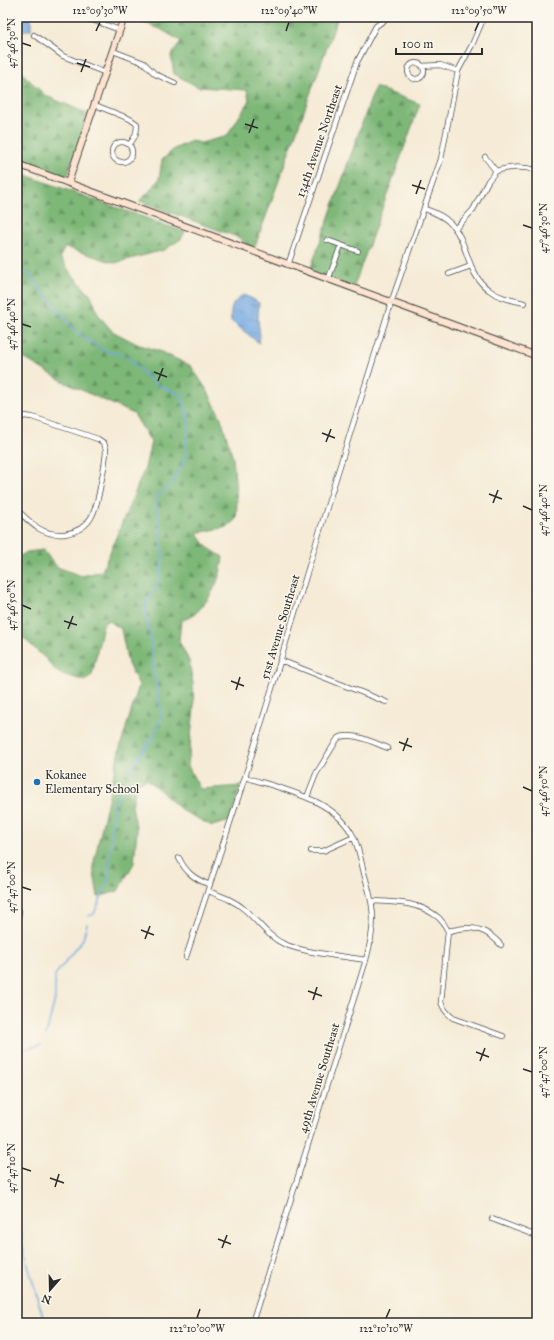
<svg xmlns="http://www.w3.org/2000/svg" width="554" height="1340" viewBox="0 0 554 1340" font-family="'IM FELL Great Primer',serif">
<defs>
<pattern id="forest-firs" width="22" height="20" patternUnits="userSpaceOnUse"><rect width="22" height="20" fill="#7eb878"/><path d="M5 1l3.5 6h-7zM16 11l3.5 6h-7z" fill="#679663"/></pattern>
<pattern id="water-ripples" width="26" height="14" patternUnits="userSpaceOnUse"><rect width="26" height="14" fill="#74a9e1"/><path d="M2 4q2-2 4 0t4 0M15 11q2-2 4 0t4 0" fill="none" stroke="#5f8ab7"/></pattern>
</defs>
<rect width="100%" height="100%" fill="#fbf7ec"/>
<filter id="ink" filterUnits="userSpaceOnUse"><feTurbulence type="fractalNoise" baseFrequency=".025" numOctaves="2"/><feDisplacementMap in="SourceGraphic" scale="8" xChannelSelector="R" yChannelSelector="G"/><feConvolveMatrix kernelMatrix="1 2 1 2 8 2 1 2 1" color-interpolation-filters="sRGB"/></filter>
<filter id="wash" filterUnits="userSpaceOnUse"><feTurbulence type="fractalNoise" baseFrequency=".012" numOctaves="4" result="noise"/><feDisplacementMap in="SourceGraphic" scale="16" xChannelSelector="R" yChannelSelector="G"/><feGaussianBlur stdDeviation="0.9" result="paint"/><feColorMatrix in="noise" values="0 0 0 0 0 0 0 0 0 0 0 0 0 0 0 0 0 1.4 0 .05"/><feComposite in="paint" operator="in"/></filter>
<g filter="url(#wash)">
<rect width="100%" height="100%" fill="#f5ebd6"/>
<path fill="url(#forest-firs)" stroke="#547252" d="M 129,17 L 338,17 L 253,252 L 240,238 L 139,201 L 149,192 L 159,179 L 162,160 L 174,149 L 191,141 L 201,143 L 227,136 L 249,101 L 247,90 L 198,87 L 174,74 L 171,56 L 181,41 L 160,29 Z
M 17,63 L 25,76 L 46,96 L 89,114 L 67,177 L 17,159 Z
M 375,87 L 420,104 L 353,289 L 309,273 Z
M 17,172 L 185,232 L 181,239 L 164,250 L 115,263 L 65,247 L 60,257 L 70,272 L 92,297 L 98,314 L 112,331 L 139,345 L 159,351 L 191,366 L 207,390 L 221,418 L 233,458 L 237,502 L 236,519 L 227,527 L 197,533 L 207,547 L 223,557 C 221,579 211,599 195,614 C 191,617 185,619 181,621 L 179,641 L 189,661 L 193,683 L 194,708 L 188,766 L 200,789 L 241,786 L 230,821 L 212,826 L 183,811 L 147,779 L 137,784 L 132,806 L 137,831 L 134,863 L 118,891 L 98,897 L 93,866 L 119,751 L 139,685 L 128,664 L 121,629 L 108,620 L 103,625 L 92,675 L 86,681 L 58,673 L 46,659 L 17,632 L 17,558 L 27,552 L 43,550 L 57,567 L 82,576 L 102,571 L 145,468 L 151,442 L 134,414 L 66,383 L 22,357 L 17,357 Z"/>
<path fill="url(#water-ripples)" stroke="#506a86" d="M 17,17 L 31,17 L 31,30 L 17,30 Z
M 243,295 L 251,298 L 259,303 L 258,320 L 260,336 L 259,343 L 231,321 C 230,307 232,303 243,295 Z"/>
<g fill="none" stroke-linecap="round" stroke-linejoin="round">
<path stroke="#74a9e1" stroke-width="1.5" d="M 17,270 L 29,274 L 74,330 L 102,350 L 126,356 L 155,384 L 182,395 L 189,423 L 185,460 L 170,486 L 156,497 L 163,556 L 159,583 L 146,602 L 146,618 L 150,633 L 154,673 L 162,716 L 154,736 L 128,772
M 89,916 L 94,914 L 108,881 L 114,804 L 120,790
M 46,1035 L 55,999 L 55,975 L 83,939 L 87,924
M 17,1051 L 41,1045
M 17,1205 L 23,1248 L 43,1317 L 43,1323"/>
</g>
</g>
<g filter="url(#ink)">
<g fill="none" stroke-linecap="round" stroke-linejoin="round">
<defs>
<path id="street" d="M 84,17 L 120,30
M 34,35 L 63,56 L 106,73
M 113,51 L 144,63 L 155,74 L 175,83
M408 71a8 8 0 1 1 16 0a8 8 0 1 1-16 0Z
M 422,66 L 440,65 L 458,71
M 95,105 L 130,119 L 137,124 C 137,133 135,138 129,145
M112 152a10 10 0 1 1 20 0a10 10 0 1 1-20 0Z
M 485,157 L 496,171
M 496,171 C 511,167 521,166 537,170
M 425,209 C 433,212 442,215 449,222 C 469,240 465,273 489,290 C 499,298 512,300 524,303
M 455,229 L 473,210 L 488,181 L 496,171
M 327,240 L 341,245
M 288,265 L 357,62 L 376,26 L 386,19
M 449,274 L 471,266
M 328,280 L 341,245 L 358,251
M 17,421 L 24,416 L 32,417 L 98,439 L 104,443 L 106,449 C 106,461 103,472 101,483 C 96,508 94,529 65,534 C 56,535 46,533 38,528 C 30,523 24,516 17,510
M 280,660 L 386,702
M 245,777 C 281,789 337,799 354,838 C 359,849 361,861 364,873 C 375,909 376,923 366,960 L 252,1323
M 307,797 L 316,774 L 338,738 C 352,731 374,743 388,748
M 311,851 L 323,851 L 354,837
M 179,858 C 186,873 195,879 210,885
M 208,891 C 221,896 234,900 244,909 C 257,920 268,937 284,944 C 305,953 342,956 366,960
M 373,901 C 396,902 420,902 439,918 C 443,922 446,927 448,931
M 17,924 L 19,911
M 448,931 L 441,1002 C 444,1010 447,1013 453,1018 L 503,1036
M 448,931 C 454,930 461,928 468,928 C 481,928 493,936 501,945
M 186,957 L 245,777 L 327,507 L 391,303 L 441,159 L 458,71 L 472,45 L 484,17
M 492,1219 L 537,1236"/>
<path id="secondary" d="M 17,164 L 537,356
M 68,183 L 124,17"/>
</defs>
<use href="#street" stroke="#494845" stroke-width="6"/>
<use href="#secondary" stroke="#494845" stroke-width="8"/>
<use href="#street" stroke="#fff" stroke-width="4.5"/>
<use href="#secondary" stroke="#fde4d1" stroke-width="6"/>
</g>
</g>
<path fill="none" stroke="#2b2b2b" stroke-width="1.5" d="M 96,31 L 100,22M 286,31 L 289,22M 475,31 L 479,22M 22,43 L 31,46M 77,63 L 90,67M 81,72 L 86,59M 245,124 L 258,128M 249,133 L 254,119M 412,185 L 425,189M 416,194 L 421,180M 523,225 L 532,228M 22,324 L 31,327M 154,372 L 167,377M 158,381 L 163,368M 322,433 L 335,438M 326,442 L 331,429M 489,494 L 502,499M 493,503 L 498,490M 523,506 L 532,510M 22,605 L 31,609M 64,621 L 77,625M 68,629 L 73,616M 231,681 L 244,686M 236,690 L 240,677M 399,742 L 412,747M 403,751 L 408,738M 523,787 L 532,791M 22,887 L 31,890M 141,930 L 154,935M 145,939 L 150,926M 308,991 L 322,996M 313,1000 L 317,987M 476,1052 L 489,1057M 480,1061 L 485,1048M 523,1069 L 532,1072M 22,1168 L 31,1171M 50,1178 L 64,1183M 55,1187 L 59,1174M 218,1239 L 231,1244M 222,1248 L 227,1235M 197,1318 L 200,1309M 386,1318 L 390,1309"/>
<circle fill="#1f6fb2" stroke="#fbf7ec" stroke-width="1.5" cx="37" cy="782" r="4"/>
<g text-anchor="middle" stroke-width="3" stroke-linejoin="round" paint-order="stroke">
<g font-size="12" fill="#2b2b2b" stroke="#fbf7ec">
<text transform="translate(319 141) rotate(-71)" y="4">134th Avenue Northeast</text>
<text transform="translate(280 627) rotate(-73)" y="4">51st Avenue Southeast</text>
<text transform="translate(319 1078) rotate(-73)" y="4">49th Avenue Southeast</text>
</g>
<g font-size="12" fill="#2b2b2b" stroke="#fbf7ec" text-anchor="start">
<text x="45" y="779">Kokanee<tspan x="45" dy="14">Elementary School</tspan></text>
</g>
</g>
<rect width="554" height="1340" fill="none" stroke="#fbf7ec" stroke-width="44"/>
<g transform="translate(50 1290) rotate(200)" stroke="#fbf7ec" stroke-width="3" paint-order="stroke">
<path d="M0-3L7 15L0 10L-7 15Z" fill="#2b2b2b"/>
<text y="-6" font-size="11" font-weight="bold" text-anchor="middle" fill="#2b2b2b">N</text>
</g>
<path d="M396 48v6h86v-6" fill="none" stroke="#2b2b2b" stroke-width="2"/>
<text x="402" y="48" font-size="12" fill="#2b2b2b" stroke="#fbf7ec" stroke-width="3" paint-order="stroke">100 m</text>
<rect x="22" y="22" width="510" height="1296" fill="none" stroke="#2b2b2b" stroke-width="1.5"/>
<g font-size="10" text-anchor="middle" fill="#2b2b2b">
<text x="100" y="14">122°09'30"W</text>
<text x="289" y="14">122°09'40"W</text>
<text x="479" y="14">122°09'50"W</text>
<text transform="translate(11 43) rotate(-90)" y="4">47°46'30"N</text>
<text transform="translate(543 228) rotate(-90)" y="4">47°46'30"N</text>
<text transform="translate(11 324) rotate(-90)" y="4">47°46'40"N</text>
<text transform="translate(543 510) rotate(-90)" y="4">47°46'40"N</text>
<text transform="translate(11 605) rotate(-90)" y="4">47°46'50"N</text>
<text transform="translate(543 791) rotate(-90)" y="4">47°46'50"N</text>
<text transform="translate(11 887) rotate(-90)" y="4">47°47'00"N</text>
<text transform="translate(543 1072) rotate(-90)" y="4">47°47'00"N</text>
<text transform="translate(11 1168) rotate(-90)" y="4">47°47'10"N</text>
<text x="197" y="1332">122°10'00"W</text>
<text x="386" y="1332">122°10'10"W</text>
</g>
</svg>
